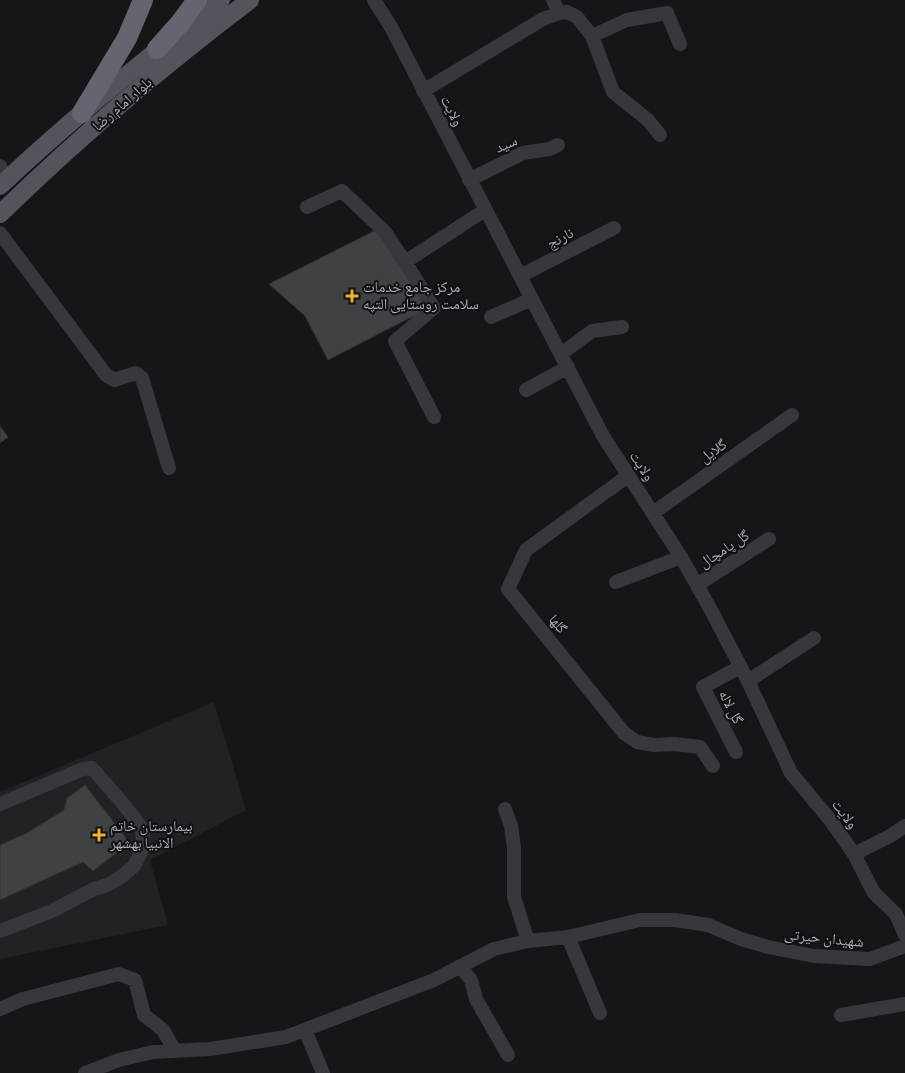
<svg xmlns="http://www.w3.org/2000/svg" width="905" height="1073" viewBox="0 0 905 1073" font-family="Manrope,'Noto Naskh Arabic',sans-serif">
<rect width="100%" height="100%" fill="#161618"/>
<path fill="#222225" d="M 214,702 L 246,810 L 150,860 L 168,925 L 0,959 L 0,792 Z"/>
<path fill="#404145" stroke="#303034" d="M 376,230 L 429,308 L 328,360 L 305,316 L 269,284 Z
M 0,426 L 8,437 L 0,443 Z
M 85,785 L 130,843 L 93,871 L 83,862 L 0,900 L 0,845 L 27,833 L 64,810 L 67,798 Z"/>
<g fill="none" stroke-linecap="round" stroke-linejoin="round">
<path stroke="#37383d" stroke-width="14" d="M 374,0 L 391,27 L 603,436 L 681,557 L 711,610 L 748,681 L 791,773 L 831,821 L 854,854 L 874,893 L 896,914 L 905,935
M 553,0 L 559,13
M 592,36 L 627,20 L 667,13 L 680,44
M 423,91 L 543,19 L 559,13 L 567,12 L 577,17 L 592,36 L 613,92 L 648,120 L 660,135
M 0,166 L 6,180
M 469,180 L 523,153 L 549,149 L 558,145
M 307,207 L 342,191 L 385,232 L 405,262
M 0,233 L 106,375 L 114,380 L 136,373 L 142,378 L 169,468
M 520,276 L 614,228
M 491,317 L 532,299
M 561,354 L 592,331 L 622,327
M 526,390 L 568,367
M 434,417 L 395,341 L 434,308 L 405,262 L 485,210
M 629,475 L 526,550 L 508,589 L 624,733 L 637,742 L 654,745 L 675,744 L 700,747 L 713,766
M 653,513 L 792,415
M 616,582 L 681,557
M 697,585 L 769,539
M 748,681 L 814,638
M 736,752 L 703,687 L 740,667
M 0,804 L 83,769 L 92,768 L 125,806 L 141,827 L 143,836 L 141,852 L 134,866 L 121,877 L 107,885 L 94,889 L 52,911 L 0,931
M 505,809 L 511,826 L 514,848 L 514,897 L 528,941
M 854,854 L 890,836 L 905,826
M 568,937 L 600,1013
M 460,966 L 471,980 L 476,999 L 508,1055
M 0,1009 L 23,999 L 119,974 L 135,980 L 144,1015 L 163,1030 L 175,1051
M 841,1015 L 905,1004
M 305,1030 L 323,1073
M 85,1073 L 119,1060 L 153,1052 L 210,1049 L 286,1037 L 434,980 L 494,949 L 528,941 L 568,937 L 640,920 L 675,920 L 708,925 L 741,939 L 768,947 L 814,956 L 870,959 L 905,946"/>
<path stroke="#53555c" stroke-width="18" d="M 0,186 C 70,120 145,59 221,0
M 0,214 C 78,138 163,66 250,0"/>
<path stroke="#63666e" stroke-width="20" d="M 157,49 L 181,22 L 197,0
M 82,113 L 127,38 L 143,0"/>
</g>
<g fill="#f2b134" stroke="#111113" stroke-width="2">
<path d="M349.5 288.5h5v5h5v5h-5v5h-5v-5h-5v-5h5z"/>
<path d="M96.5 827.5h5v5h5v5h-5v5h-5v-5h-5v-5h5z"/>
</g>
<g text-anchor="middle" stroke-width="4" stroke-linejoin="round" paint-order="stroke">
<g font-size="15" fill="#a8adb8" stroke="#111113">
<text transform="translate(122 104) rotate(-41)" y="5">بلوار امام رضا</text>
<text transform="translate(452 111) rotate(63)" y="5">ولایت</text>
<text transform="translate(506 144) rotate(-23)" y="5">سید</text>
<text transform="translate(560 238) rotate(-27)" y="5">نارنج</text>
<text transform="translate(713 451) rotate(-35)" y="5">گلایل</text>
<text transform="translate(642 466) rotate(57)" y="5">ولایت</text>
<text transform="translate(724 549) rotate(-33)" y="5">گل پامچال</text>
<text transform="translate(558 624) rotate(51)" y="5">گلها</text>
<text transform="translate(731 707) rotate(63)" y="5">گل لاله</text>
<text transform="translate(845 814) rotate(53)" y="5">ولایت</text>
<text transform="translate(824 938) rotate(6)" y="5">شهیدان حیرتی</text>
</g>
<g font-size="15" fill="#a8adb8" stroke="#111113" text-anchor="start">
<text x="363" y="292">مرکز جامع خدمات<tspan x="363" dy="17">سلامت روستایی التپه</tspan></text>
<text x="110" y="831">بیمارستان خاتم<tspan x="110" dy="17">الانبیا بهشهر</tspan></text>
</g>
</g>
</svg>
